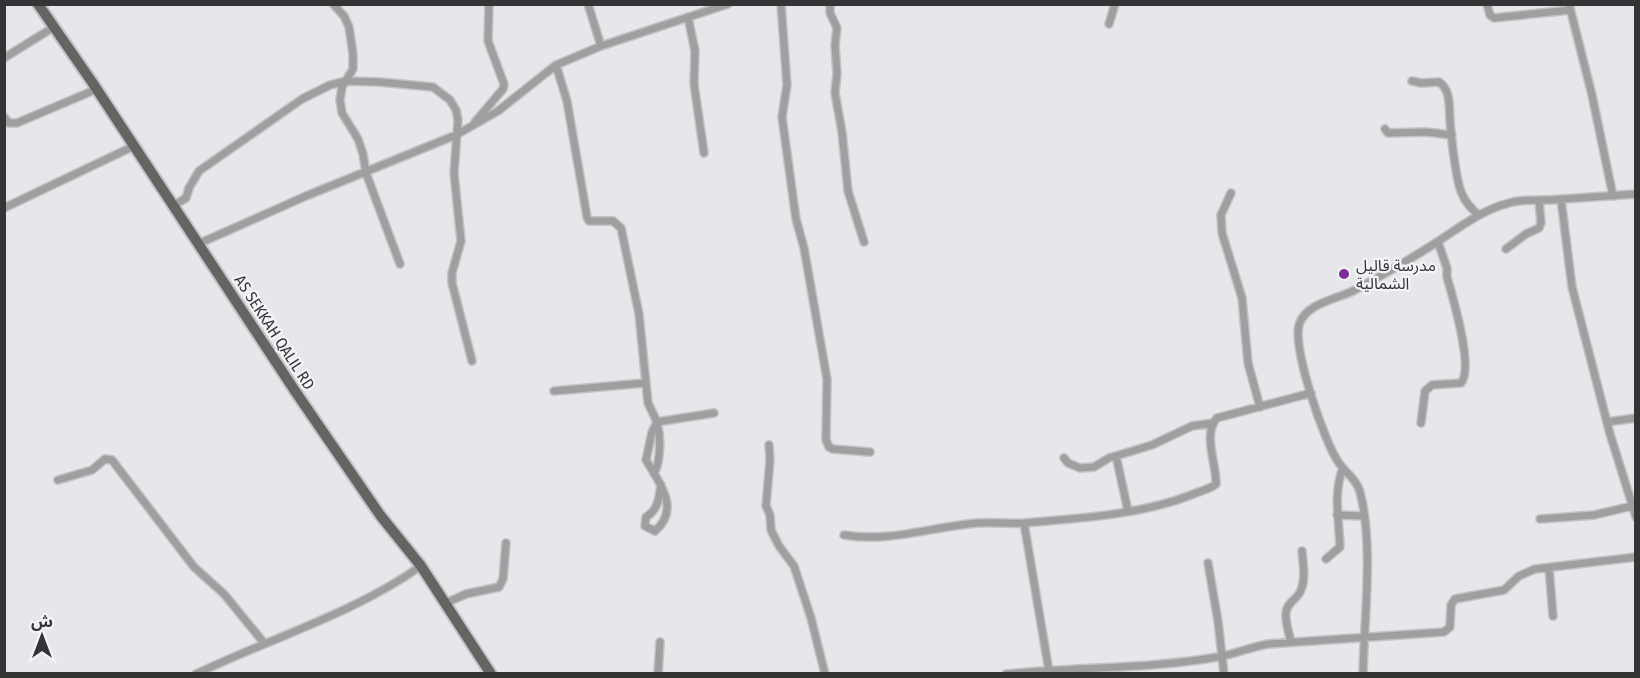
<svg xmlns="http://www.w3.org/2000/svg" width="1640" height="678" viewBox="0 0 1640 678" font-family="'Fira Sans Condensed','Noto Sans Arabic',sans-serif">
<rect width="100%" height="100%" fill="#e6e7ea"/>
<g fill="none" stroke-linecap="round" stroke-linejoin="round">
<defs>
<path id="minor" d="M 333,4 L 344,16 L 349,27 L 353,54 L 353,69 L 342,87 L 340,100 L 342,113 L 358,139 L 363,154 L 366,173 L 400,264
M 588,4 L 601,46
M 781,4 L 787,85 L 782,117 L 796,219 L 804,248 L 827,379 L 826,440 L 829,447 L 833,449 L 870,452
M 830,4 L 830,13 L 837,28 L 835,45 L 837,73 L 835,93 L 842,132 L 848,191 L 864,242
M 1487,4 L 1490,15 L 1494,18 L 1570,10
M 1569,4 L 1592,95 L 1613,196
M 688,17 L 695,51 L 694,84 L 704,153
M 1109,24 L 1115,4
M 4,58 L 54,27
M 556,65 L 567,101 L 587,217 L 589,221 L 613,221 L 621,228 L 639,314 L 648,403 L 657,422 L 652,432 L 646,460 C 659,482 681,509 655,531 L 645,526 L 646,517 C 658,510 659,498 661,485
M 1412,81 L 1421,83 L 1439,82 C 1451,90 1449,107 1450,120 C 1451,135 1456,182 1462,194 C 1466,203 1471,209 1479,215
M 4,117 L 9,123 L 17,123 L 97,89
M 475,122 L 503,89 L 504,84 L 488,41 L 489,4
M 1385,129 L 1388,133 L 1426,132 L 1452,135
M 1231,193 L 1221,215 L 1222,233 L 1242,298 L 1248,363 L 1260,407
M 1561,199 L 1572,287 L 1610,434 L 1636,517
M 173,206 L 186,198 L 189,188 L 199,171 L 302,99 L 330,85 L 346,81 L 379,82 L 433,87 L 450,100 L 456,110 L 458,120 L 454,173 L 461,241 L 452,273 L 452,283 L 472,361
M 4,208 L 134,146
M 198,244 L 306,196 L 456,135 L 498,111 L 556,65 L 601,46 L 728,4
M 1506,249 L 1526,234 L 1539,228 L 1541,223 L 1539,200
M 554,391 L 645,383
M 1607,422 L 1636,418
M 1421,423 L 1425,391 L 1432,385 L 1461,383 C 1474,368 1453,298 1447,277 L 1447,268 L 1438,242
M 769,445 L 770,460 L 766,506 L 770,515 L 771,530 L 779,546 L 794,566 L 811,618 L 825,674
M 1116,456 L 1128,511
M 1064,458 L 1068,463 L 1080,468 L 1094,467 L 1109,458 L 1152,445 L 1192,426 L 1213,423
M 654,474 C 661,460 661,437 657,422 L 714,413
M 58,480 L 92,470 L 105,459 L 112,460 L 194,567 L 224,594 L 264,643
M 1337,515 L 1363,516
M 1540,519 L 1594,515 L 1632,506
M 1024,523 L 1049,671
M 844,535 C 889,543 934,526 979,523 C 995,522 1010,524 1025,523 C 1080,518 1140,515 1191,495 C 1199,491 1209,490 1216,484 C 1217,465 1202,434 1217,418 L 1311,393
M 1326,559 L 1340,547 C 1339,520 1333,493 1343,468
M 1208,563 L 1218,621 L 1224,674
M 1549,568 L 1553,616
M 446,603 L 466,594 L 499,587 L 503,579 L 506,543
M 1291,642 C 1289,633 1285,622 1286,613 C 1286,603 1298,599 1301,590 C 1306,578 1303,564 1302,551
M 196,674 C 271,638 353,614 421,566
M 658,674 L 660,642
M 1006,674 C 1076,667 1148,669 1218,657 C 1235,654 1251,647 1268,644 L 1444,632 L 1450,627 L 1451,605 L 1455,599 L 1504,590 L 1519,576 L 1535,569 L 1636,557
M 1363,674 C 1364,618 1374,546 1360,492 C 1357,480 1346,473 1339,463 C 1324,442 1293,350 1299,325 C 1305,303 1338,299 1355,290 C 1383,275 1411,259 1437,242 C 1460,227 1482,210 1509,203 C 1522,199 1536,200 1549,200 C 1578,198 1607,196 1636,194"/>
<path id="primary" d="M 38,4 L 92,82 L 295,391 L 380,515 L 421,566 L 491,674"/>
</defs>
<use href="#minor" stroke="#c2c3c6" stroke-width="10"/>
<use href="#primary" stroke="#c2c3c6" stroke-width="14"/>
<use href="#minor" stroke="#a09f9f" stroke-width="7"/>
<use href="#primary" stroke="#666363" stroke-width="10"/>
</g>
<circle fill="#7f2c9b" stroke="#f4f5f8" stroke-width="2" cx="1344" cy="274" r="6"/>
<g text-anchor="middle" stroke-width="4.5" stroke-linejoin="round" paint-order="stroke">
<g font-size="16" fill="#343436" stroke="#f4f5f8" text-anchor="start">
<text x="1356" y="271">مدرسة قاليل<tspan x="1356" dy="18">الشمالية</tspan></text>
</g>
<g font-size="16" fill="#343436" stroke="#f4f5f8">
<text transform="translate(275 332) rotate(57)" y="6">AS SEKKAH QALIL RD</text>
</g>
</g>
<rect width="1640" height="678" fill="none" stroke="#343436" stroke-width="12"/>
<g transform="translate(42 636)" stroke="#f4f5f8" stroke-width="4.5" paint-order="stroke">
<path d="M0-4.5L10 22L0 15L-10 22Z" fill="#343436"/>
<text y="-9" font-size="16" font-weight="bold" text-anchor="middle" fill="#343436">ش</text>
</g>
</svg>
